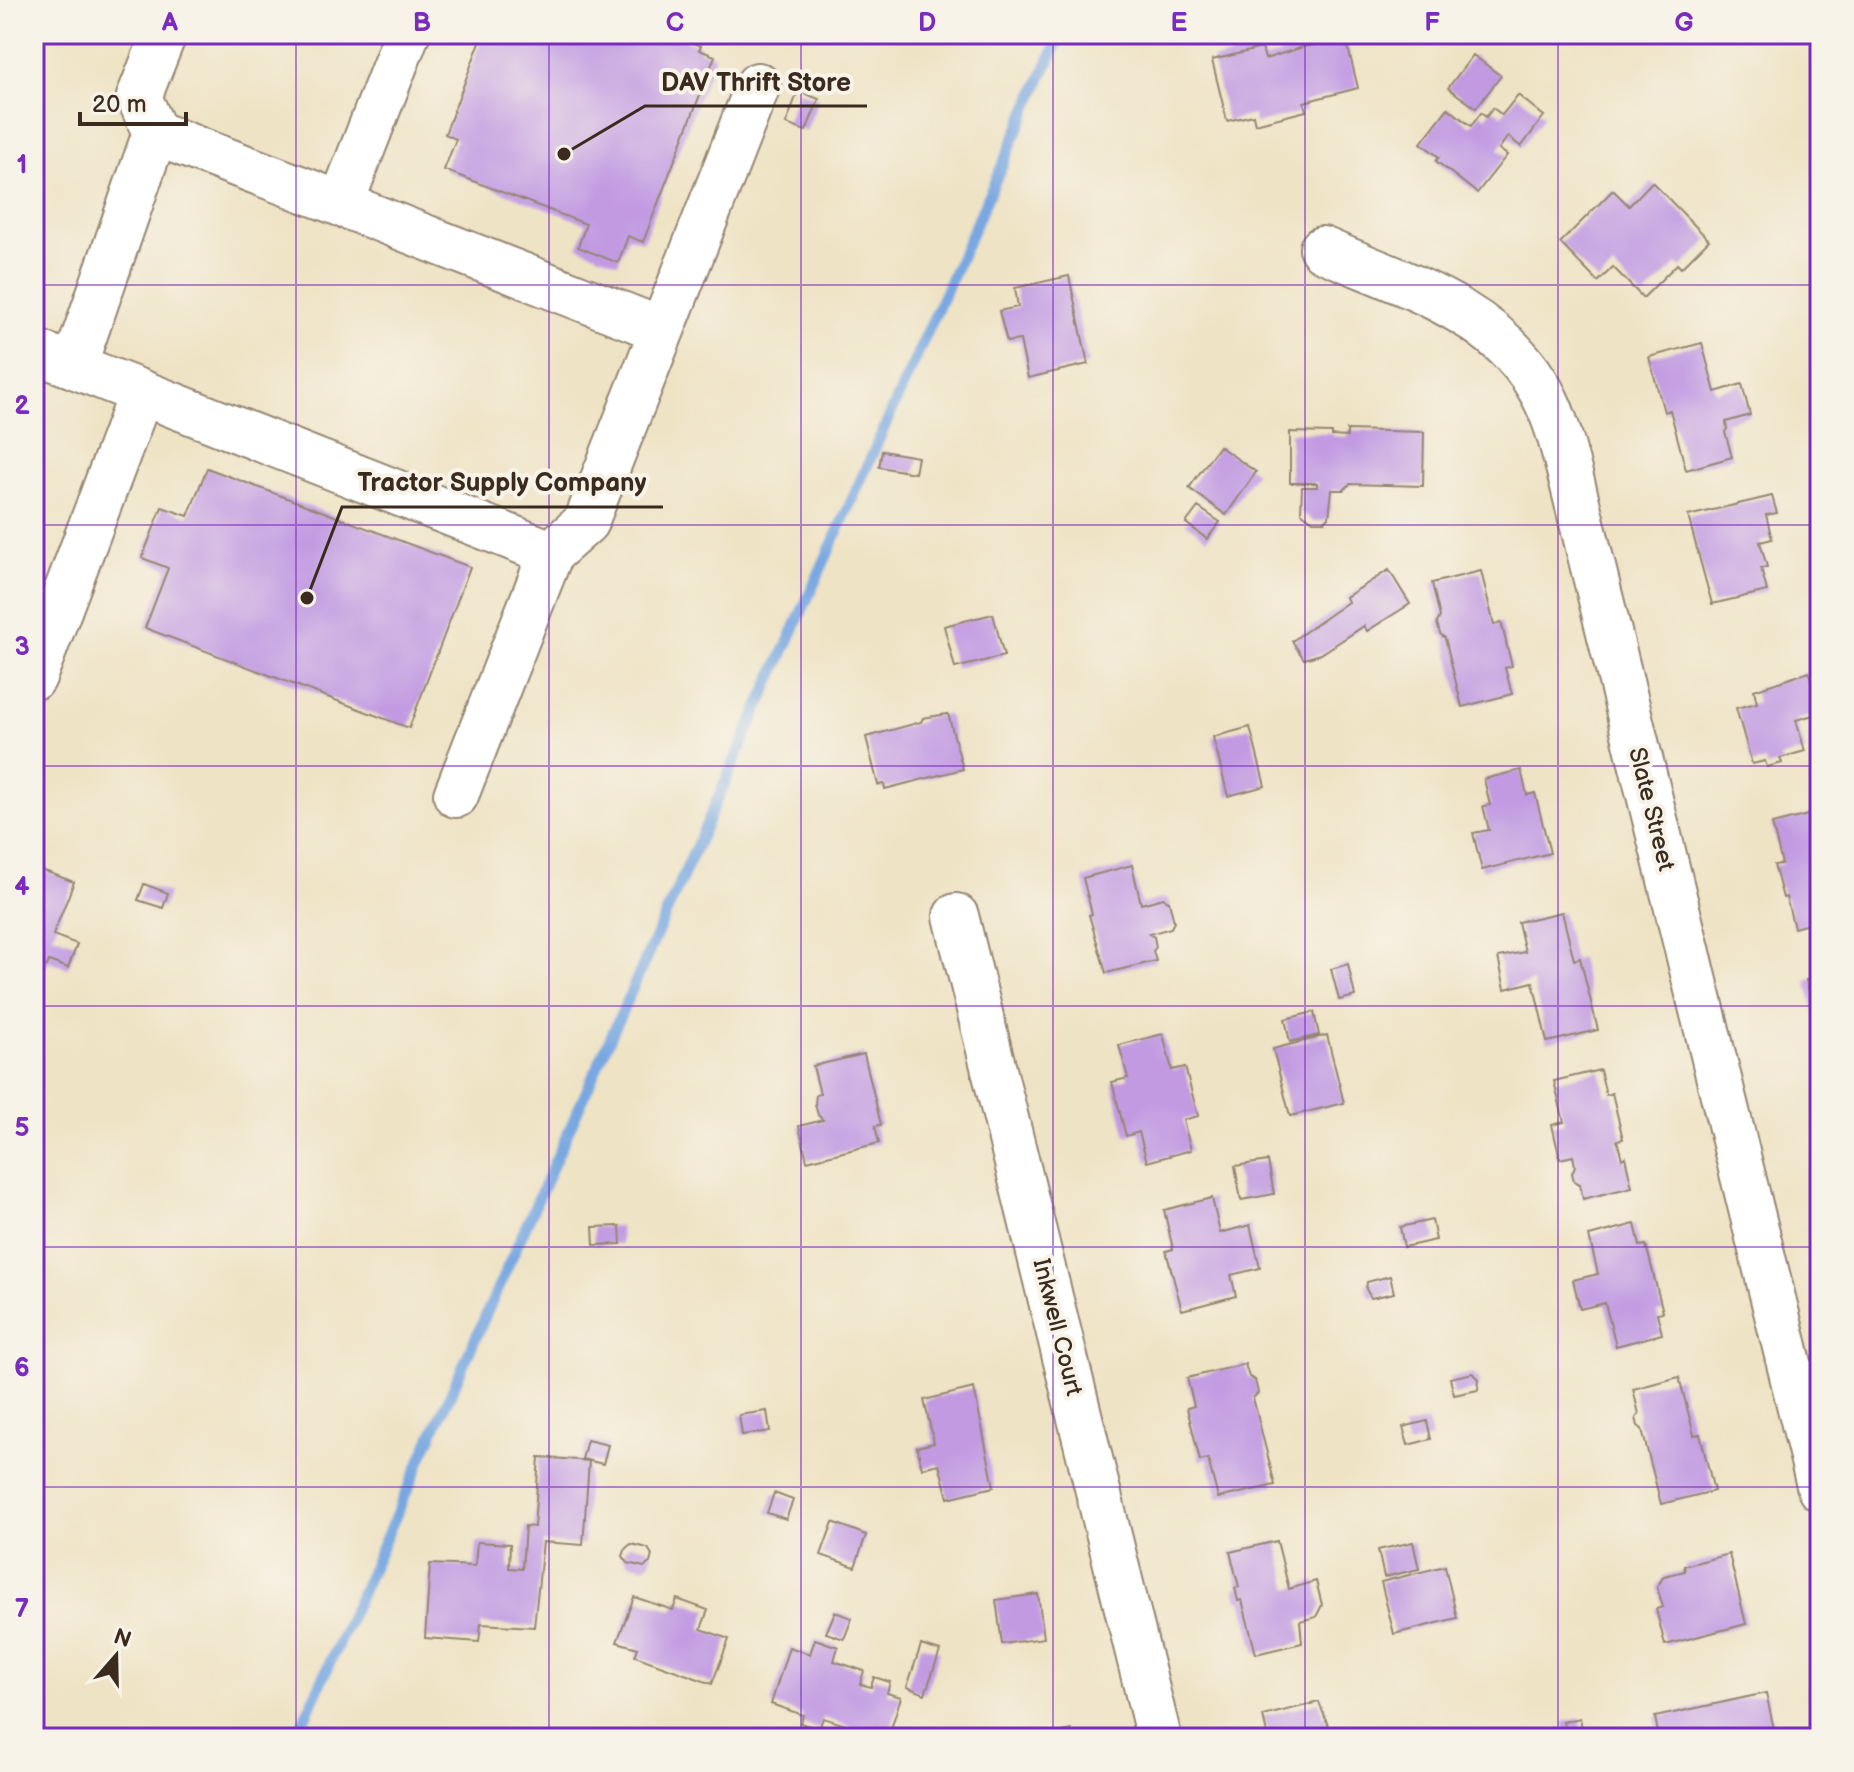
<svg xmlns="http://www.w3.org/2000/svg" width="1854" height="1772" viewBox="0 0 1854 1772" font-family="'Balsamiq Sans',sans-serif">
<rect width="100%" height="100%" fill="#f7f3e8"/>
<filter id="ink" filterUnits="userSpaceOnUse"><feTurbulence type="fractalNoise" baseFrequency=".0125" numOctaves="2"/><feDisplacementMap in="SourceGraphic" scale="16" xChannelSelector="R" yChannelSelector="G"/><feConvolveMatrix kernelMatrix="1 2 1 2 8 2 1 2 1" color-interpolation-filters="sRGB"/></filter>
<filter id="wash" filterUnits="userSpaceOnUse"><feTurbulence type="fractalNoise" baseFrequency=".006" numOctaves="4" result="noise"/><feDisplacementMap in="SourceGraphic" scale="32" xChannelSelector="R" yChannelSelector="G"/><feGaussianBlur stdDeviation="1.8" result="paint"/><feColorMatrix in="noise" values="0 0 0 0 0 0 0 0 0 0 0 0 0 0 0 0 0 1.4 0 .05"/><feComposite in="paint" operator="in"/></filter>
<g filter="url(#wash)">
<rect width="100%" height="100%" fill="#efe3c5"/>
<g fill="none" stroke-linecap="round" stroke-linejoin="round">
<path stroke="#78a7e1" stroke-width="11" d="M 296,1738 L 1061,34"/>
</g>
<g id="blocks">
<path fill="#c19ae2" d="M 483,34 L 670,34 L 701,46 L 699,50 L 715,56 L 643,242 L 628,236 L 618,263 L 578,247 L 586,224 L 444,170 L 456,139 L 445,134 Z
M 1346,39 L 1358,88 L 1304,102 L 1306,111 L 1255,124 L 1253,115 L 1227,121 L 1212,60 L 1262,48 L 1265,59 L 1303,47 Z
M 1473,55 L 1501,76 L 1476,108 L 1448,88 Z
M 798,91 L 819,99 L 806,131 L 786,124 Z
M 1518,95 L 1544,116 L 1521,147 L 1508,136 L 1499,149 L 1507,155 L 1477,193 L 1436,161 L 1439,157 L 1421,143 L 1448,108 L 1471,126 L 1481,113 L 1486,117 L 1493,108 L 1502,115 Z
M 1652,182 L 1709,240 L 1681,268 L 1677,264 L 1643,298 L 1613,267 L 1598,282 L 1560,243 L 1613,190 L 1629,206 Z
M 1069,276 L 1088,364 L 1028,378 L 1020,340 L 1007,342 L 999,311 L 1018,307 L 1015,288 Z
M 1702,343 L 1715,392 L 1742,384 L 1750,415 L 1726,422 L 1727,429 L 1725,432 L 1732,457 L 1686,470 L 1670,410 L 1664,412 L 1649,357 Z
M 1347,430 L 1424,432 L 1423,486 L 1350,484 L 1344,490 L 1332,490 L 1329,517 L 1325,521 L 1313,521 L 1301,512 L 1302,487 L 1317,487 L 1317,483 L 1290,483 L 1290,432 L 1332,433 L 1332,436 L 1347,437 Z
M 1219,446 L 1256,472 L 1226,515 L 1189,488 Z
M 882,451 L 918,457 L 915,473 L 879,467 Z
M 207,468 L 470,567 L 409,728 L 145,628 L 168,568 L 142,558 L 162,507 L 188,516 Z
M 1772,496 L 1777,513 L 1766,515 L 1772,539 L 1760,542 L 1767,567 L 1761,568 L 1767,591 L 1712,604 L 1688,516 Z
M 1198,507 L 1220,522 L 1207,539 L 1186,523 Z
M 1389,570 L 1410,604 L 1367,631 L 1364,626 L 1321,654 L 1304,659 L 1292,641 L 1348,602 L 1346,597 Z
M 1481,571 L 1494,625 L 1501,622 L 1512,666 L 1505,668 L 1512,694 L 1462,707 L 1445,638 L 1440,634 L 1437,623 L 1440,617 L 1432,583 Z
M 993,614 L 1004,656 L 955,668 L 944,626 Z
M 1809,672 L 1820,713 L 1796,720 L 1805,751 L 1780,758 L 1782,763 L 1767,767 L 1765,761 L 1752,764 L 1736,708 L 1757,703 L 1754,690 Z
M 948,714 L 963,769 L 885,789 L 884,784 L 878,785 L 866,737 L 921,722 L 923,718 Z
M 1250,727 L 1265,786 L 1228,796 L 1213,737 Z
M 1521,770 L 1527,795 L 1535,793 L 1550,853 L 1482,870 L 1473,833 L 1489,830 L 1483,806 L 1490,805 L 1484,779 Z
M 1820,812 L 1820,921 L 1794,928 L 1786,897 L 1783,898 L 1774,865 L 1782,864 L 1772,824 Z
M 1132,865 L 1141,904 L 1163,898 L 1169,901 L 1174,922 L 1171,928 L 1149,934 L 1154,937 L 1156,947 L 1153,951 L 1156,961 L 1106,973 L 1089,915 L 1092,914 L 1083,878 Z
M 34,867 L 74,882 L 53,935 L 77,944 L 68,968 L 49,961 L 47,966 L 40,968 L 34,981 Z
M 144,884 L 168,893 L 163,908 L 138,900 Z
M 1562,912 L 1574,960 L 1580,958 L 1598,1030 L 1547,1042 L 1533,982 L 1505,989 L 1498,957 L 1525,952 L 1518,922 Z
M 1348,964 L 1355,996 L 1339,1000 L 1331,969 Z
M 1820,976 L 1820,1030 L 1819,1030 L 1806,980 Z
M 1314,1012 L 1319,1035 L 1290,1042 L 1285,1019 Z
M 1163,1034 L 1172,1070 L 1185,1067 L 1198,1116 L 1183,1120 L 1191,1150 L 1147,1162 L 1139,1132 L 1126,1136 L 1112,1082 L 1128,1078 L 1119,1045 Z
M 1327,1035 L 1344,1103 L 1290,1116 L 1273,1049 Z
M 864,1054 L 881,1125 L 875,1126 L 879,1143 L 807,1161 L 799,1126 L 823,1120 L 818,1115 L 815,1104 L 816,1095 L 820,1094 L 813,1066 Z
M 1600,1070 L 1606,1095 L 1612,1093 L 1623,1139 L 1617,1140 L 1622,1159 L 1625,1157 L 1632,1187 L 1583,1199 L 1580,1184 L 1574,1181 L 1572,1173 L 1575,1166 L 1573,1156 L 1560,1159 L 1552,1125 L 1564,1122 L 1554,1081 Z
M 1268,1161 L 1274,1194 L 1241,1200 L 1235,1166 Z
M 1212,1198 L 1220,1233 L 1250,1225 L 1260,1268 L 1231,1275 L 1236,1296 L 1182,1310 L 1166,1251 L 1173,1249 L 1164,1210 Z
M 1432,1220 L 1436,1240 L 1404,1247 L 1400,1227 Z
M 1635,1224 L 1640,1246 L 1646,1245 L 1663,1312 L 1657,1313 L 1662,1334 L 1616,1346 L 1605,1303 L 1580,1309 L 1573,1280 L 1598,1274 L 1589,1236 Z
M 620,1226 L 621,1244 L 594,1245 L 593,1227 Z
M 1390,1276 L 1394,1293 L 1371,1298 L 1366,1289 L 1367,1282 Z
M 1245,1364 L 1249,1377 L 1255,1380 L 1258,1393 L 1253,1398 L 1275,1485 L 1218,1498 L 1208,1459 L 1200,1461 L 1187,1408 L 1194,1406 L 1187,1378 Z
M 1473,1373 L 1479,1379 L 1478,1390 L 1454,1395 L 1450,1378 Z
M 1679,1377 L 1694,1435 L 1700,1434 L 1714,1491 L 1661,1504 L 1642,1429 L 1638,1426 L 1636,1418 L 1639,1414 L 1633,1389 Z
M 974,1388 L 994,1487 L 948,1498 L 939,1464 L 922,1468 L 917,1447 L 934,1443 L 924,1400 Z
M 767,1411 L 770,1431 L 742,1435 L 739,1415 Z
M 1427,1421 L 1431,1439 L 1408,1445 L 1403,1427 Z
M 587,1440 L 608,1445 L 603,1464 L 582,1459 Z
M 539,1457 L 589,1461 L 583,1545 L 543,1542 L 534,1627 L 481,1624 L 479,1642 L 425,1638 L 430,1564 L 475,1566 L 477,1542 L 510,1544 L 509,1568 L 522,1569 L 525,1526 L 534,1527 Z
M 774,1493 L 793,1500 L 786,1519 L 767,1513 Z
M 833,1522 L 866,1535 L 855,1567 L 821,1555 Z
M 1277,1541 L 1289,1589 L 1316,1581 L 1322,1605 L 1316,1617 L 1300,1621 L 1302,1643 L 1256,1654 L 1242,1600 L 1238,1601 L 1235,1588 L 1239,1587 L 1230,1552 Z
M 1413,1542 L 1419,1569 L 1384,1577 L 1378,1550 Z
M 631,1544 L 648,1548 L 652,1555 L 650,1563 L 644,1567 L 628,1563 L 623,1556 L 626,1548 Z
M 1729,1554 L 1746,1624 L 1665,1645 L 1656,1609 L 1663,1607 L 1657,1587 L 1664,1576 L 1685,1571 L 1684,1566 Z
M 1445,1566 L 1457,1618 L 1394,1634 L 1381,1582 Z
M 1038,1594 L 1044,1638 L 1002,1644 L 996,1600 Z
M 634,1597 L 673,1610 L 677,1599 L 708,1610 L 701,1629 L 729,1639 L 712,1684 L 635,1656 L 638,1648 L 617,1642 Z
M 835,1612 L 852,1618 L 844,1639 L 826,1633 Z
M 815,1639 L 838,1647 L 834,1661 L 864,1671 L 860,1684 L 871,1687 L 874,1677 L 890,1682 L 887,1693 L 901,1697 L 888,1738 L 823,1718 L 819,1729 L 800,1723 L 803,1715 L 771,1704 L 789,1647 L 810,1654 Z
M 921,1645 L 940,1651 L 925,1694 L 907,1687 Z
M 1766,1693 L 1776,1738 L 1659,1738 L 1655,1717 Z
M 1319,1702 L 1331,1733 L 1327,1734 L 1328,1738 L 1268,1738 L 1263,1716 Z
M 1580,1718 L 1584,1738 L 1567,1738 L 1563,1722 Z
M 1562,1729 L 1565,1738 L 1537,1738 L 1536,1735 Z
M 1071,1730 L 1073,1738 L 1043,1738 L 1043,1737 Z"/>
</g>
</g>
<g filter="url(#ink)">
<use href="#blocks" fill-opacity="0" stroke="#958672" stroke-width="2"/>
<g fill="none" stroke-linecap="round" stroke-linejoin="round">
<defs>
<path id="minor" d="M 155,133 L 341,204
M 1322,249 C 1399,283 1491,308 1537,384 C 1556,414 1563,449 1572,482 L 1820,1489
M 662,330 L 758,85
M 34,351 L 74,366 L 155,133 L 139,97 L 164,34
M 74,366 L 551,553 L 586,522 L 662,330 L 341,204 L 407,34
M 34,677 L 141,393
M 456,795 L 551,553
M 956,916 L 1159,1738"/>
</defs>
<use href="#minor" stroke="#958672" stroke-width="48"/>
<use href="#minor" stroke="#fff" stroke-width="44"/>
</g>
</g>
<path fill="none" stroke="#7b2cbf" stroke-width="2" stroke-opacity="0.55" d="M 296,34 L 296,1738M 549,34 L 549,1738M 801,34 L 801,1738M 1053,34 L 1053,1738M 1305,34 L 1305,1738M 1558,34 L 1558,1738M 34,285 L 1820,285M 34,525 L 1820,525M 34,766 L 1820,766M 34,1006 L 1820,1006M 34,1247 L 1820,1247M 34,1487 L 1820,1487"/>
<g text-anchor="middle" stroke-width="8" stroke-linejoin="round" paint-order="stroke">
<g font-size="24" fill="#3b2a1e" stroke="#f7f3e8">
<text transform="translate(1652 809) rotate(76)" y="8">Slate Street</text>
<text transform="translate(1058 1327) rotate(76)" y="8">Inkwell Court</text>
</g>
</g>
<path fill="none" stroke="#3b2a1e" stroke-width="3" d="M564 154L645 106H867M307 598L342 507H663"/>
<g fill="#3b2a1e" stroke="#f7f3e8" stroke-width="3">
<circle cx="564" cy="154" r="8"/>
<circle cx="307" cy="598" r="8"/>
</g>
<g font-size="26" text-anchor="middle" font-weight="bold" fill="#3b2a1e" stroke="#f7f3e8" stroke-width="8" stroke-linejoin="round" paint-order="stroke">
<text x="756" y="91">DAV Thrift Store</text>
<text x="502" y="491">Tractor Supply Company</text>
</g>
<rect width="1854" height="1772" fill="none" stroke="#f7f3e8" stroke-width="88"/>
<g transform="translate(116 1656) rotate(20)" stroke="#f7f3e8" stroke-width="6" paint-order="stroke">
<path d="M0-6L14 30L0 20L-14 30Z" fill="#3b2a1e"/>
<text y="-12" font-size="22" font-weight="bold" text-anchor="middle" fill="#3b2a1e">N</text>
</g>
<path d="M80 112v12h106v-12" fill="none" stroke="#3b2a1e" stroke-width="4"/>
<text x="92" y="112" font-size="24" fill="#3b2a1e" stroke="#f7f3e8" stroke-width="6" paint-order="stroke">20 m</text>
<rect x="44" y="44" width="1766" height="1684" fill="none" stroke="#7b2cbf" stroke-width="3"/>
<g font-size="26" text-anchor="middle" font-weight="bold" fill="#7b2cbf">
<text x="170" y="31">A</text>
<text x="422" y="31">B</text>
<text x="675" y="31">C</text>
<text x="927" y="31">D</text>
<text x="1179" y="31">E</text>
<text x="1432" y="31">F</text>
<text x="1684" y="31">G</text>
<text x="22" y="173">1</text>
<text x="22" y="414">2</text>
<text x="22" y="655">3</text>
<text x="22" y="895">4</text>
<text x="22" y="1136">5</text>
<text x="22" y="1376">6</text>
<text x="22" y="1617">7</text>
</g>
</svg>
